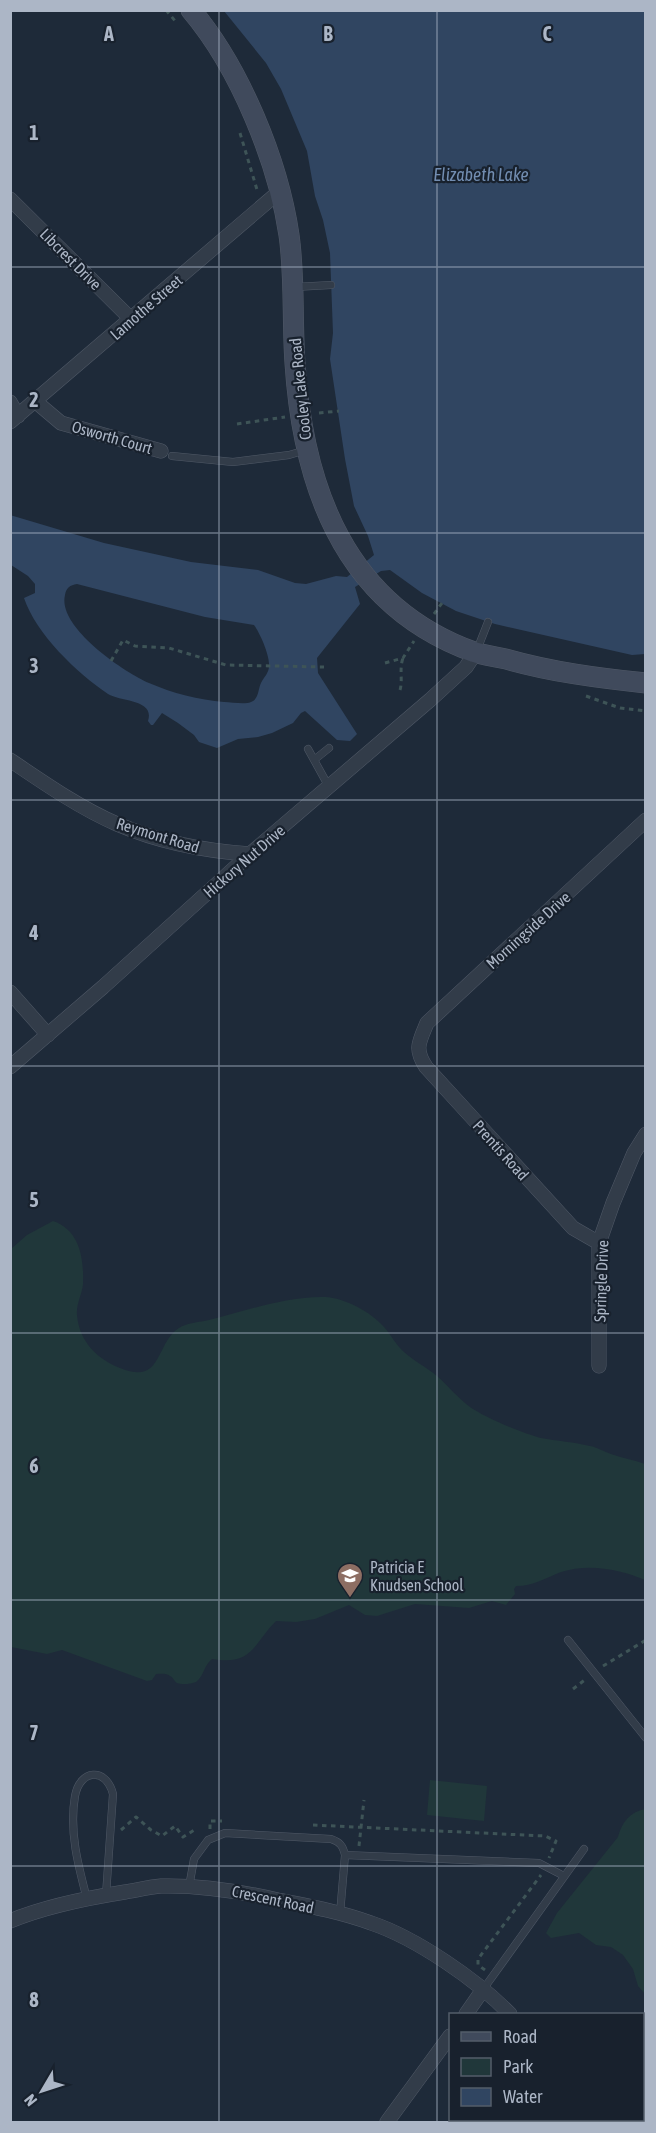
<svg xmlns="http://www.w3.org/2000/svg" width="656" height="2133" viewBox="0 0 656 2133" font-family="'Asap Condensed',sans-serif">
<rect width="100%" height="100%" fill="#1e2a39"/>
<path fill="#20373a" d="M 53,1221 C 80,1230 84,1259 83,1284 C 82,1295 76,1304 77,1315 C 79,1341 97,1359 120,1368 C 163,1386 155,1343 179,1328 C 186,1323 200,1322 209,1320 C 246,1311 286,1296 325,1297 C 345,1298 371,1312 384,1327 C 391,1335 396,1345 404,1352 C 414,1361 426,1367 437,1376 C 448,1386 458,1398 470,1407 C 484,1417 524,1434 541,1438 C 557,1441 574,1442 590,1446 C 597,1447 604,1452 611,1454 C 622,1458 634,1460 645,1464 L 645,1580 C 620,1569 588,1563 561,1572 C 546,1578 533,1586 516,1586 L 514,1589 L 515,1594 L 506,1605 L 492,1601 L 469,1608 L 415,1604 L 377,1616 L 365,1615 L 349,1605 L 315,1619 L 296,1622 L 276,1621 C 253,1644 253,1666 212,1659 C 204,1665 204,1676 196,1682 C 191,1684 182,1685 177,1683 C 174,1681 173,1677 170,1676 C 166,1673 161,1674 156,1674 L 152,1680 L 147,1681 L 62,1650 L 47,1654 L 11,1647 L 11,1249 L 27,1235 Z
M 430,1780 L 487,1786 L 484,1821 L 427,1815 Z
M 645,1809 L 646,1809 L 645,1994 L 638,1986 L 633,1969 L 623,1955 L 611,1947 L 596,1945 L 579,1933 L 551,1938 L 546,1933 L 557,1913 L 618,1837 C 622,1822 630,1812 645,1809 Z"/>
<path fill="#304561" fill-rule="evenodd" d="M 224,11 L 645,11 L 645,654 L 632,655 L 495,624 L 456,611 L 422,593 L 390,570 L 381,571 L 355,587 L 360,604 L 317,658 L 318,673 L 357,734 L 350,741 L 337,740 L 305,711 L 301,713 L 293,723 L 272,733 L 258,737 L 238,739 L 217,748 L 199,742 L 194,735 L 178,723 L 162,713 L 153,725 L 151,725 L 148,721 C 155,699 121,702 108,694 C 77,673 36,634 24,598 L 35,593 L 35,584 L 28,576 L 11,565 L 10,515 L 104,543 L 191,562 L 258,570 L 295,583 L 306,584 L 336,576 L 347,577 L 374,555 L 368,536 L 354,506 L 345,459 L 330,359 L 333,333 L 330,253 L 323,220 L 315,196 L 307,151 L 281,89 L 266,63 ZM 77,584 L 205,617 L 254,625 C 260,633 270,656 269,666 C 269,673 264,677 261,683 C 258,689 259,699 251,702 C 244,705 232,702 224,702 C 199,700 172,693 149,683 C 124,672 57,627 65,595 C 66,588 70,585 77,584 Z"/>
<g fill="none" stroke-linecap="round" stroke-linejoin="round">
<defs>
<path id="lane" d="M 295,287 L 331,285
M 172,456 L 233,462 L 289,455 L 306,450
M 477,650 L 488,622
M 308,749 L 329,787
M 314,760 L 329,748
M 568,1640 L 646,1738
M 189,1887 L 194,1859 L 208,1840 L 225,1833 L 331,1839 C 340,1842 343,1846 345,1855
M 87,1899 C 78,1865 69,1831 75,1796 C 80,1769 106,1767 113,1794 L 106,1895
M 340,1914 L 345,1855 L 539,1863 L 564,1876
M 482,1991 L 584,1849"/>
<path id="street" d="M 10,199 L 131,319
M 35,401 L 61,423 L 161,451
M 10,402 L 18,416
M 10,422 L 280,191
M 10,760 C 44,783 80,808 117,824 C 159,842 204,851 250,854
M 10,992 L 48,1035
M 10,1067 L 103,987 L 250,854 L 430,700 L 466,667 L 476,652
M 599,1243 L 573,1228 L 426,1067 C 414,1049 419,1042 427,1023 L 646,820
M 599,1366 L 599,1243 L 613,1203 L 634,1153 L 646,1134
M 10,1921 C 46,1906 87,1898 125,1892 C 137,1890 149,1887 161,1886 C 201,1885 239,1891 278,1900 C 309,1906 341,1912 371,1923 C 416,1938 477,1980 510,2014
M 466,2014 L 482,1991
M 612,2120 L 614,2122
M 387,2122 L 450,2036"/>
<path id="secondary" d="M 191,10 C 240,68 278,161 289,235 C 295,277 292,321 295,363 C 303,489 346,606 474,652 C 484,655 495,657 506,659 C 552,672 598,678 646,683"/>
</defs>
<use href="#lane" stroke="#505967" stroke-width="8"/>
<use href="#street" stroke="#505967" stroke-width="15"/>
<use href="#secondary" stroke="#505967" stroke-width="21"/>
<path stroke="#3e5457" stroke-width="3" stroke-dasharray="4.5 4.5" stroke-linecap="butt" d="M 166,10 L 176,22
M 240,133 L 258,193
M 319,413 L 339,411
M 237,424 L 285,417
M 434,614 L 442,603
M 111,661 L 123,640 L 135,646 L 169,648 L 226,665 L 324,667
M 385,663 L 403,658 L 414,641
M 400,690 C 403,680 399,669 403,658
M 586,696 L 620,708 L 646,711
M 603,1666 L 646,1640
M 573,1689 L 586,1679
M 313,1825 L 545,1836 L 556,1841 L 549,1858
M 210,1829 L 210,1821 L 222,1821
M 121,1830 L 136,1817 L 151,1830 L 162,1836 L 175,1826 L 183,1837 L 196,1829
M 359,1846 L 364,1800
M 485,1970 L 478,1965 L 478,1959 L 541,1875
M 575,2120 L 578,2122"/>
<use href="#lane" stroke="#323c49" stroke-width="7"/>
<use href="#street" stroke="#323c49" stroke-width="14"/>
<use href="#secondary" stroke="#404a5c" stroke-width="20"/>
</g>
<path fill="none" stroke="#acb6c6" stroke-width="1.5" stroke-opacity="0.55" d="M 219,10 L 219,2122M 437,10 L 437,2122M 10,267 L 646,267M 10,533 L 646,533M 10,800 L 646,800M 10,1066 L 646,1066M 10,1333 L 646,1333M 10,1600 L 646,1600M 10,1866 L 646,1866"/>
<defs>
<symbol id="school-pin" viewBox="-11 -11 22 30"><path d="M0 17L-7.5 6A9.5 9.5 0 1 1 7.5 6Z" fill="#8d6e63" stroke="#18212d"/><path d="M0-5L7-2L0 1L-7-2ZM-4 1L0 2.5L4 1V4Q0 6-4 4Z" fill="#fff"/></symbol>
</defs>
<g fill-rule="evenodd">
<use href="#school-pin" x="335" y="1561" width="30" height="40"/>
</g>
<g text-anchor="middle" stroke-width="4.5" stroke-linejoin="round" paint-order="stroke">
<g font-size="16" fill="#acb6c6" stroke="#18212d">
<text transform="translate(71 259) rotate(45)" y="6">Libcrest Drive</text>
<text transform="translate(146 307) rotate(-41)" y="6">Lamothe Street</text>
<text transform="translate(300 389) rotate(-96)" y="6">Cooley Lake Road</text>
<text transform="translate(112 437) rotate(16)" y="6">Osworth Court</text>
<text transform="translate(158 835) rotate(17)" y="6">Reymont Road</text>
<text transform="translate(244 861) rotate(-41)" y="6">Hickory Nut Drive</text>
<text transform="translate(528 930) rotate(-42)" y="6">Morningside Drive</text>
<text transform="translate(501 1150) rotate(48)" y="6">Prentis Road</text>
<text transform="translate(601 1281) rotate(-88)" y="6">Springle Drive</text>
<text transform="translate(273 1899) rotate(12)" y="6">Crescent Road</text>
</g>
<g font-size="16" fill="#acb6c6" stroke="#18212d" text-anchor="start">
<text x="370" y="1573">Patricia E<tspan x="370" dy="18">Knudsen School</tspan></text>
</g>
<g font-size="18" font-style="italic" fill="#728db1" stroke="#18212d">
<text x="481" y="181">Elizabeth Lake</text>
</g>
</g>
<g font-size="20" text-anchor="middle" font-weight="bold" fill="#acb6c6" stroke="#18212d" stroke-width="4.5" stroke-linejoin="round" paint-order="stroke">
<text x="109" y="41">A</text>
<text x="328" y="41">B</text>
<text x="547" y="41">C</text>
<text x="34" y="140">1</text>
<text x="34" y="407">2</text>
<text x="34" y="673">3</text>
<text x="34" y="940">4</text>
<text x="34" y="1207">5</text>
<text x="34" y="1473">6</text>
<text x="34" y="1740">7</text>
<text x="34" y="2007">8</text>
</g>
<rect width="656" height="2133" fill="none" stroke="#acb6c6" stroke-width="24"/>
<rect x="449" y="2013" width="195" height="108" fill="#18212d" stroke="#535d6a" stroke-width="1.5"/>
<rect x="461" y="2032" width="30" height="9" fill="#404a5c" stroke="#535d6a" stroke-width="1.5"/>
<text x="503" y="2043" font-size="18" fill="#acb6c6">Road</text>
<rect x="461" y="2058" width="30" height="18" fill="#20373a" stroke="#535d6a" stroke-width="1.5"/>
<text x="503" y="2073" font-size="18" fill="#acb6c6">Park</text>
<rect x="461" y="2088" width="30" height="18" fill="#304561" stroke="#535d6a" stroke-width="1.5"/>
<text x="503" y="2103" font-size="18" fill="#acb6c6">Water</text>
<g transform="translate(42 2091) rotate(231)" stroke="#18212d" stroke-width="4.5" paint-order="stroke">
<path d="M0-4.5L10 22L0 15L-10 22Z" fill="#acb6c6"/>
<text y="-9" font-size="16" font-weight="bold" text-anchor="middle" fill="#acb6c6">N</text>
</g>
</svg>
